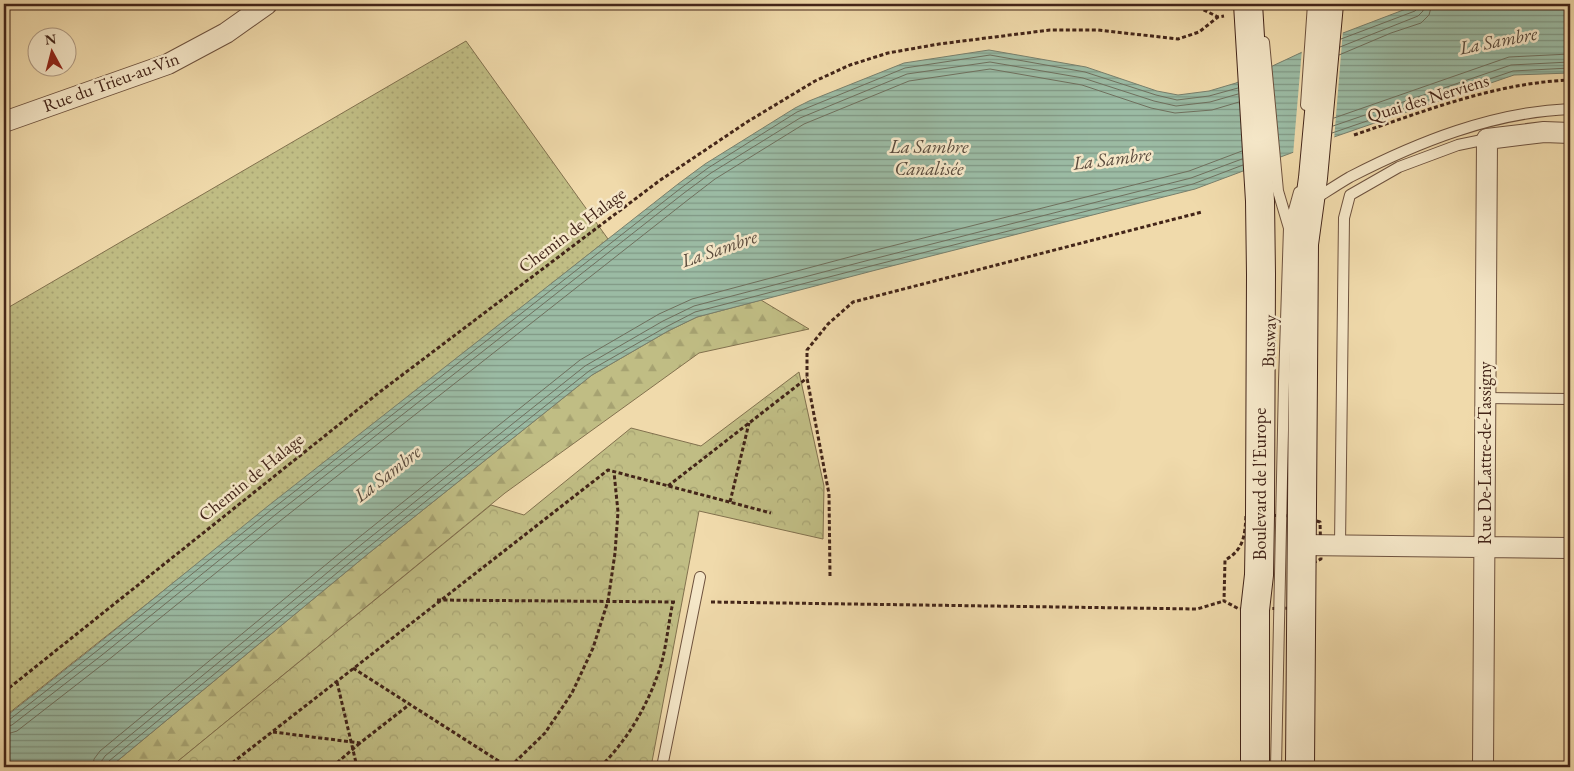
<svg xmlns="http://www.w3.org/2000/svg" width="1574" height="771" viewBox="0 0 1574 771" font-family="'EB Garamond',serif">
<defs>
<pattern id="grass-dots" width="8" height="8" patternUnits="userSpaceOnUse" patternTransform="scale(1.25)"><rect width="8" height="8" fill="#c0bd84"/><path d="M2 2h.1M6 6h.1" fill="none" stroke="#a6a271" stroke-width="1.8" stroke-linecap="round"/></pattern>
<pattern id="forest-firs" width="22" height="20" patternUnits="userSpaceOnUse" patternTransform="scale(1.25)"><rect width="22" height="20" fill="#c0bd84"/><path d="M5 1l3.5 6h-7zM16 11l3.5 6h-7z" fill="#a6a271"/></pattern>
<pattern id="park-crowns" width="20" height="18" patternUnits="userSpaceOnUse" patternTransform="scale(1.25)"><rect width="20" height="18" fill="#c0bd84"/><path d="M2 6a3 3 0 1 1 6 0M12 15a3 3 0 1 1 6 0" fill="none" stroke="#a6a271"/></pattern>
<pattern id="water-rules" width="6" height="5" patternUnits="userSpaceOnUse" patternTransform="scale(1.25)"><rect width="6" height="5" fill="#9bbba4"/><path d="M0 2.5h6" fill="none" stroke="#809885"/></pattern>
</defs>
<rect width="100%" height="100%" fill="#f0daab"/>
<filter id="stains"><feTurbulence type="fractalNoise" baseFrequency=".004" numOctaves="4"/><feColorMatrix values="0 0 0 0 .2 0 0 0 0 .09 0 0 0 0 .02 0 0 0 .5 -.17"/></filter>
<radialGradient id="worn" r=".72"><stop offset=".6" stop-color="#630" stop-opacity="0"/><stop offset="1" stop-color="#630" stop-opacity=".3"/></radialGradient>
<path fill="url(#grass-dots)" stroke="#82714e" d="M 466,41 L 608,239 L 4,717 L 4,310 Z"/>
<path fill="url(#forest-firs)" stroke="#82714e" d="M 761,300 L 809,329 L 699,353 L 505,493 L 172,766 L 173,767 L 110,767 L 369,553 L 592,375 L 668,331 L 697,317 Z"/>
<path fill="url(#park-crowns)" stroke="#82714e" d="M 799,372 L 824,486 L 823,539 L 699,511 L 651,767 L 172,766 L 491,505 L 524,515 L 631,428 L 701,446 Z"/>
<path fill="url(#water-rules)" stroke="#787f6c" d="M 1419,4 L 1570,4 L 1570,73 L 1514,75 L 1334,137 L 1195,189 L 876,270 L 697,317 L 668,331 L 592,375 L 369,553 L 110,767 L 4,767 L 4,718 L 95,646 L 268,506 L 678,184 L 705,164 L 795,108 L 809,101 L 904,63 L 989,50 L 1086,67 L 1157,91 L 1178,95 L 1209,91 L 1236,83 L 1343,33 Z"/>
<path fill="#f0daab" d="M 1343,30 L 1334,140 L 1293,155 L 1302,49 Z"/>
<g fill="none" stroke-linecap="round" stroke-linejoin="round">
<path stroke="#6f705e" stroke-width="1" d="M 1341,39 L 1415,11 L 1418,8 L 1418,4
M 1340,47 L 1418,16 L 1423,11 L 1424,4
M 1339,55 L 1391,33 L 1421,23 L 1429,15 L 1432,4
M 1334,118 L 1509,57 L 1570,54
M 1333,126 L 1511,65 L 1570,62
M 1332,133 L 1513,71 L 1570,68
M 4,721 L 9,720 L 98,650 L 271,510 L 681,188 L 708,168 L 797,112 L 905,68 L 990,55 L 1085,72 L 1156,95 L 1177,100 L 1209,96 L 1238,88
M 4,727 L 12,725 L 102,655 L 275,515 L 684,193 L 711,173 L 800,118 L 907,74 L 990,62 L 1083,78 L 1154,101 L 1176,106 L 1210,102 L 1238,94
M 4,735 L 17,731 L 107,661 L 280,521 L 689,199 L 715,179 L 804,124 L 909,81 L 990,69 L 1082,85 L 1151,108 L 1175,113 L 1212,110 L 1239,102
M 93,767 L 94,759 L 100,751 L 357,539 L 580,360 L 659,314 L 692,299 L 872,251 L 1189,171 L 1242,151
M 101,767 L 101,762 L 105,756 L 362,544 L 585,366 L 663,321 L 694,306 L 873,259 L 1191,178 L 1242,159
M 107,767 L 109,761 L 366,549 L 589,371 L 666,327 L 695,312 L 875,265 L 1193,184 L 1243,165"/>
<defs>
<path id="service" d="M 1264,42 L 1278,191 L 1289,228
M 1306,105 L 1313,4
M 1315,199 C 1326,192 1338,184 1350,177 C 1418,142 1493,112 1570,109
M 1485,398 L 1570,399
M 1340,545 L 1344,218 L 1350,195 L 1399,167 L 1458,145 L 1487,139
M 662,767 L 700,577
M 1276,767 L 1284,382 L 1289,228 L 1299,192"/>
<path id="minor" d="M 4,122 L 168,64 L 226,33 L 267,4
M 1301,545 L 1570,548
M 1483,767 L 1487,139 L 1544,132 L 1570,133"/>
<path id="secondary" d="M 1248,4 L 1260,201 L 1261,274 L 1260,515 L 1259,575 L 1255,610 L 1255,767
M 1300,767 L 1304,244 L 1313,178 L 1329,4"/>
</defs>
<use href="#service" stroke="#6e523e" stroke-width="12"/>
<use href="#minor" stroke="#6e523e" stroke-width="22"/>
<use href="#secondary" stroke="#432519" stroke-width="30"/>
<path stroke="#432519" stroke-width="3" stroke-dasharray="4 2.5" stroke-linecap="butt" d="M 1192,4 L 1218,17
M 1354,135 C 1425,111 1495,83 1570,80
M 668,486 L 807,378
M 730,502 L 749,423
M 1246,515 L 1301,516 L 1320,522 L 1321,559 L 1313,563 L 1312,608 L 1239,609 L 1224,601 L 1225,560 C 1244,550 1245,535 1246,515 Z
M 830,576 L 829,494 L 807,378 L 807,350 L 828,324 L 853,302 L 1202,212
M 437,600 L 677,602
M 711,602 L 1197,609 L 1224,601
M 353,668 L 508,767
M 337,682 L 357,767
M 4,692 L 381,391 L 659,181 L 747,122 L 815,81 L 850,65 L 888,53 L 939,44 L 1050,30 L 1098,30 L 1178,39 L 1199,32 L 1218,17 L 1224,16
M 273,732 L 360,743 L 410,704
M 227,767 L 608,470 L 771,513
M 332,767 L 360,743
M 510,767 L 545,733 L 572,693 L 593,648 L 608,601 L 615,553 L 618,512 L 614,472
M 600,767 C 626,742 646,708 658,674 C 666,653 668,624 673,602"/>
<use href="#service" stroke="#f5e7c8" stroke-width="10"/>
<use href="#minor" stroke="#f5e7c8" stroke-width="20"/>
<use href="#secondary" stroke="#f5e7c8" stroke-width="28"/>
</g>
<g text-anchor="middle" stroke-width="5" stroke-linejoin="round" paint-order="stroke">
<g font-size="18" fill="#432519" stroke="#f5e7c8">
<text transform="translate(111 82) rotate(-20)" y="6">Rue du Trieu-au-Vin</text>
<text transform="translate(1428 98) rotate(-17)" y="6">Quai des Nerviens</text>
<text transform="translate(572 230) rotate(-37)" y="6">Chemin de Halage</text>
<text transform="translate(1269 341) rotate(-88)" y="6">Busway</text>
<text transform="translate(1485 453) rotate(-90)" y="6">Rue De-Lattre-de-Tassigny</text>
<text transform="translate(251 477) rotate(-39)" y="6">Chemin de Halage</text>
<text transform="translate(1260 484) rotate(-90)" y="6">Boulevard de l'Europe</text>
</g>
<g font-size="19" font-style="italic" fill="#594a3c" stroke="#f5e7c8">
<text transform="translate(1498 40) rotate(-11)" y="7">La Sambre</text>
<text x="929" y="153">La Sambre<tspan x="929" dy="22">Canalisée</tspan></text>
<text transform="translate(1112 158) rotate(-7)" y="7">La Sambre</text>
<text transform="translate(719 248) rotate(-19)" y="7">La Sambre</text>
<text transform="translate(387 473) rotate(-38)" y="7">La Sambre</text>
</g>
</g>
<rect width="1574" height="771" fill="none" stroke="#f0daab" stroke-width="20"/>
<rect x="5" y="5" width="1564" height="761" fill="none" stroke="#432519" stroke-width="2.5"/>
<rect x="10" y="10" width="1554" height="751" fill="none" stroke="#432519"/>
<g transform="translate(52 52) rotate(353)"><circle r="24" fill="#f5e7c8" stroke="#ae9982"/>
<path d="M0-4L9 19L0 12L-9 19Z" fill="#8f2418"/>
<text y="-8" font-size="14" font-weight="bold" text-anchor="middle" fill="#432519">N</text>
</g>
<rect width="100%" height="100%" filter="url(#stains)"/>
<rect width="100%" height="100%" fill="url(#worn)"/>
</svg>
